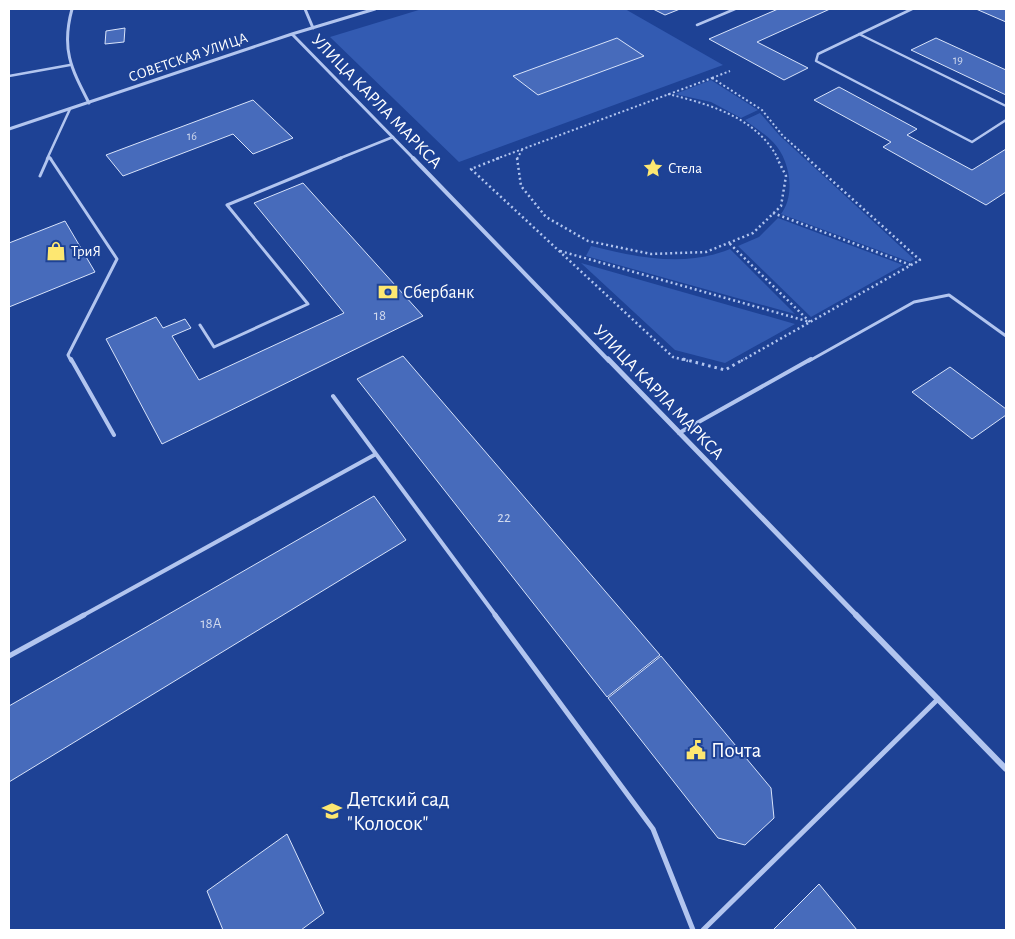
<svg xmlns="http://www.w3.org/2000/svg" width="1015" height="939" viewBox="0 0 1015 939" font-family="'Alegreya Sans',sans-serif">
<rect width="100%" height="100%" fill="#1e4295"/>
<path fill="#335bb2" d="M 422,9 L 625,9 L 723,65 L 459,162 L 330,37 Z
M 711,80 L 758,110 L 741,118 L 711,102 L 675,94 Z
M 760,113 L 780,136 L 914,259 L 910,262 L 781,214 C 796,195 790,159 773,142 C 765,134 754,127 745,120 Z
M 778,218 L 903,265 L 811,317 L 738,246 L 759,237 Z
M 591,246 C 637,257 683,268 730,249 L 795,314 L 586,256 Z
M 581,263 L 795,324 L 725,363 L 675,350 Z"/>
<path fill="#476bbb" stroke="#d8e3fa" d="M 653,9 L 680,9 L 665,15 Z
M 778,9 L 830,9 L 757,42 L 808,68 L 784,80 L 709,39 Z
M 976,9 L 1006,9 L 1006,22 Z
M 125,28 L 124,42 L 105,44 L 106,31 Z
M 617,38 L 644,56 L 538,95 L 513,76 Z
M 936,38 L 1006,70 L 1006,95 L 911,50 Z
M 839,87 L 917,129 L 907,135 L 972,170 L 1006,149 L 1006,192 L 986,205 L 883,147 L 891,142 L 814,100 Z
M 253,100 L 293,138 L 253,154 L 233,134 L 123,176 L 106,155 Z
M 303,183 L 423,316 L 162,444 L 106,339 L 156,317 L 163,328 L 185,319 L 191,328 L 172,336 L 199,380 L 344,313 L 254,203 Z
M 65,221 L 95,272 L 9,307 L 9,243 Z
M 403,356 L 660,655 L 607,697 L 357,379 Z
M 950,367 L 1006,409 L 1006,415 L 972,439 L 912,392 Z
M 374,496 L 406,540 L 9,782 L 9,706 Z
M 661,656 L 771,788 L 774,818 L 745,845 L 718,838 L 608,698 Z
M 287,834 L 324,913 L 301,930 L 223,930 L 207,891 Z
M 819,884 L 857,930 L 773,930 Z"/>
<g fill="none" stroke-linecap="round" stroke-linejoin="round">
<path stroke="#b2c5ef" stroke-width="2" stroke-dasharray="2 2.5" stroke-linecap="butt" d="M 712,78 L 762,110 L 783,136 L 809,159
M 712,78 L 730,71
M 668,94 C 709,104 758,118 778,159
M 496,159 L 712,78
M 517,159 L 522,150"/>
<path stroke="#b2c5ef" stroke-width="2.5" stroke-dasharray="2 3" stroke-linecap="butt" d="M 499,158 L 471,169 L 673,357 L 688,361
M 517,158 L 521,186 L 546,217 L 588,241 L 651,254 L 706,252 L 753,233 L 781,206 L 786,176 L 777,158
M 773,213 L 911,265
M 560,251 L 810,322 L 729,243
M 741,361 L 920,260 L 807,158"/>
<path stroke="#b2c5ef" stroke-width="3" stroke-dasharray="2.5 4" stroke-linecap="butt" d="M 683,359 L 725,370 L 744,359"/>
<path stroke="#b2c5ef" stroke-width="2.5" d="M 912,9 L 818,54 L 816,61 L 972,142 L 1006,120
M 697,25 L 735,9
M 859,34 L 1006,106
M 9,76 L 70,65
M 49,157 L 51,159
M 47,159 L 70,109
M 338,159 L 393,137"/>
<path stroke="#b2c5ef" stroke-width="3" d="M 50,158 L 117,259 L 68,355 L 71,361
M 40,176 L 48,158
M 200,325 L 214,347 L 308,304 L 227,205 L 341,158
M 809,361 L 914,302 L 949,295 L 1006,336"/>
<path stroke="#b2c5ef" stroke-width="4" d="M 71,359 L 114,435
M 333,396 L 496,616
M 679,433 L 811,359
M 82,616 L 376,454"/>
<path stroke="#b2c5ef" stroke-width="5" d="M 495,615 L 653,829 L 693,930
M 9,656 L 84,615
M 703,930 L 938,699"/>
<path stroke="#b2c5ef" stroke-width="3" d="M 72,9 C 61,49 71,68 89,103
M 305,9 L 313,28
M 292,34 L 414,159
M 9,129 L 292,34 L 375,9"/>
<path stroke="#b2c5ef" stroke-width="4" d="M 413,158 L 609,361"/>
<path stroke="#b2c5ef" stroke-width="5" d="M 608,359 L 857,616"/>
<path stroke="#b2c5ef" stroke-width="6" d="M 856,615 L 1006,769"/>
</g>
<defs>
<symbol id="sight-bare" viewBox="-9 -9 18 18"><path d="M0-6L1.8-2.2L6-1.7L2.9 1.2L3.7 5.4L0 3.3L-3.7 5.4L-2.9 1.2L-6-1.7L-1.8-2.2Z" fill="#fde771" stroke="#1e4295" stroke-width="2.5" paint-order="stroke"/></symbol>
<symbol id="shop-bare" viewBox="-9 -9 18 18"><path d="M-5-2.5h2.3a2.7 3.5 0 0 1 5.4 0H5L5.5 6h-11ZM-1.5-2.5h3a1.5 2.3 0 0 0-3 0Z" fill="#fde771" stroke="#1e4295" stroke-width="2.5" paint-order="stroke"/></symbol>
<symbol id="bank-bare" viewBox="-9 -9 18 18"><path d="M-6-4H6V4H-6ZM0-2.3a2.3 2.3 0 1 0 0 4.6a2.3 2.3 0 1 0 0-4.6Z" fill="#fde771" stroke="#1e4295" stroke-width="2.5" paint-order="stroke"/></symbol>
<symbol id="civic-bare" viewBox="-9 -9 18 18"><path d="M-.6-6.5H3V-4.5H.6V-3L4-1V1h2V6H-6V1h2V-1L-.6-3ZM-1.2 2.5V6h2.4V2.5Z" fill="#fde771" stroke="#1e4295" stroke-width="2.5" paint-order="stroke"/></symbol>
<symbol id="school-bare" viewBox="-9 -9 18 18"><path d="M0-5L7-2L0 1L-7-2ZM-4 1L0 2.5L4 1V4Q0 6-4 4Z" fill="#fde771" stroke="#1e4295" stroke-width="2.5" paint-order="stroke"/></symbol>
</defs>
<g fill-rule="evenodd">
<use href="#sight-bare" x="639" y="154" width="28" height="28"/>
<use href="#shop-bare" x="42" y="237" width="28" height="28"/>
<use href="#bank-bare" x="374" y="278" width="28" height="28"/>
<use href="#civic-bare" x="682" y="736" width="28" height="28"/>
<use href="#school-bare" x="318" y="797" width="28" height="28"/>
</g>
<g text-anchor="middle" stroke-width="4" stroke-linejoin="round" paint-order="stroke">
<g font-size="12" fill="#d1daee">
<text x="958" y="64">19</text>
<text x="192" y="140">16</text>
</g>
<g font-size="15" fill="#fff" stroke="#1e4295">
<text transform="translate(188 57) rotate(-19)" y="5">СОВЕТСКАЯ УЛИЦА</text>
</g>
<g font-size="15" fill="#fff" stroke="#1e4295" text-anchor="start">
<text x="668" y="173">Стела</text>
<text x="71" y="256">ТриЯ</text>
</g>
<g font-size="15" fill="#d1daee">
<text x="380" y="320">18</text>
<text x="504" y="522">22</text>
<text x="211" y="628">18А</text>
</g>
<g font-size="18" fill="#fff" stroke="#1e4295">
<text transform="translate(377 101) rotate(46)" y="6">УЛИЦА КАРЛА МАРКСА</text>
<text transform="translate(659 392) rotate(46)" y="6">УЛИЦА КАРЛА МАРКСА</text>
</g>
<g font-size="18" fill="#fff" stroke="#1e4295" text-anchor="start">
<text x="403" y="298">Сбербанк</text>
</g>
<g font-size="21" fill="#fff" stroke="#1e4295" text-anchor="start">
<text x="711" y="757">Почта</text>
<text x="347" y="806">Детский сад<tspan x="347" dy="24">"Колосок"</tspan></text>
</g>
</g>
<rect width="1015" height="939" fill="none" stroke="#ffffff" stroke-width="20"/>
</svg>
